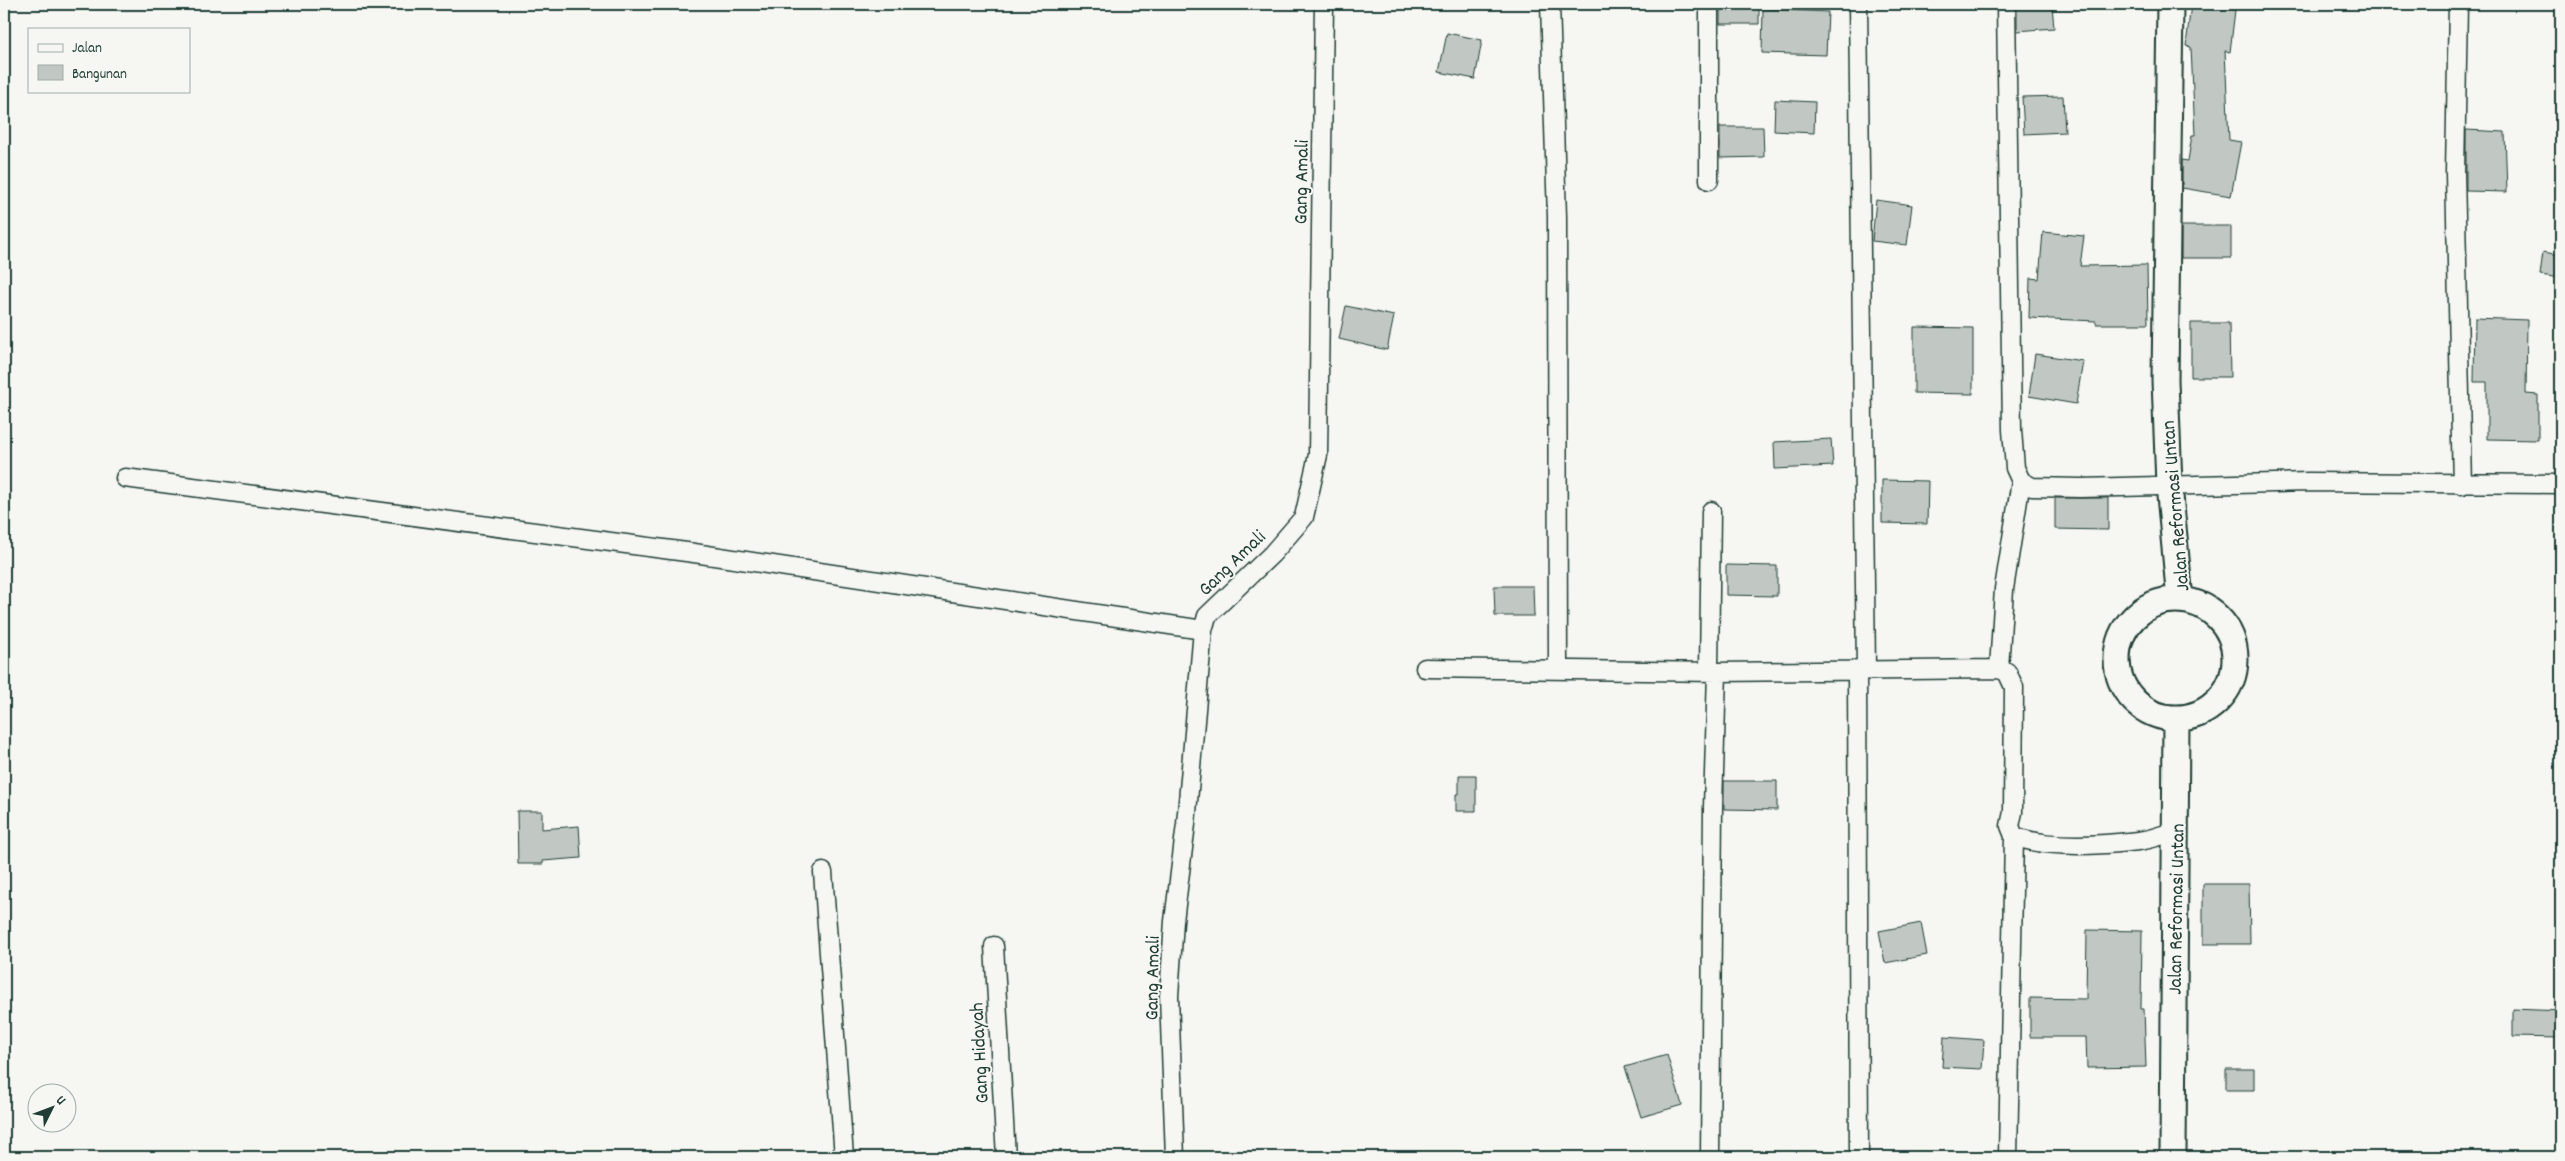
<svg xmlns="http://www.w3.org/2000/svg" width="2565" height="1161" viewBox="0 0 2565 1161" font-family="Dekko,sans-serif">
<rect width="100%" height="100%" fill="#f6f6f2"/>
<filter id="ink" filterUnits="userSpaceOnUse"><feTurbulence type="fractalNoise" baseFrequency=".02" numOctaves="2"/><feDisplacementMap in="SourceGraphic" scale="10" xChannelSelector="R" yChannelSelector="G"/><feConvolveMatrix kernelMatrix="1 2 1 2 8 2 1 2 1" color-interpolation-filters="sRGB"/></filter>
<g filter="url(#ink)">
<path fill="#c1c8c3" stroke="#1f3d34" d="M 1720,4 L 1759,4 L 1759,24 L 1720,24 Z
M 2191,4 L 2235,10 L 2230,52 L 2225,51 L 2229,140 L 2241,142 L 2231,196 L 2182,188 L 2182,160 L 2188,161 L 2192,135 L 2195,135 L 2191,47 L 2186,46 Z
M 2052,5 L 2054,28 L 2017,31 L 2017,7 Z
M 1763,9 L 1828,12 L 1826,55 L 1762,53 Z
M 1447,33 L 1482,40 L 1475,79 L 1439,72 Z
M 2063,96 L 2065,132 L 2024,134 L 2022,97 Z
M 1775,100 L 1815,102 L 1814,133 L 1774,131 Z
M 1720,127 L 1763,127 L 1764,157 L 1720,158 Z
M 2466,130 L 2505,132 L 2507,192 L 2466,191 Z
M 1876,200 L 1912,205 L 1907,245 L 1872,241 Z
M 2181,226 L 2231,226 L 2231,258 L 2181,258 Z
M 2043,232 L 2084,236 L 2080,266 L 2147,265 L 2148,324 L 2096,324 L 2096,321 L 2029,318 L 2030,278 L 2039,279 Z
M 2543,252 L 2561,255 L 2561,278 L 2540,275 Z
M 1346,306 L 1394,316 L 1387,350 L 1339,339 Z
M 2475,318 L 2527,320 L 2526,394 L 2538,395 L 2538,440 L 2487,439 L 2487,382 L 2474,382 Z
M 2191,323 L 2229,323 L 2230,377 L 2191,377 Z
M 1914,327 L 1973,328 L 1973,394 L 1914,393 Z
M 2035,354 L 2083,361 L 2076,404 L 2029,396 Z
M 1831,439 L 1833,466 L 1775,469 L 1774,442 Z
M 1882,480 L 1928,481 L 1927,524 L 1882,523 Z
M 2055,498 L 2108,498 L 2108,530 L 2055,529 Z
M 1726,565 L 1777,566 L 1777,596 L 1726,595 Z
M 1494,586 L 1533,586 L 1534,616 L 1495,616 Z
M 1459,775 L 1476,775 L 1476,811 L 1456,811 L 1456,794 L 1459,794 Z
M 1724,781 L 1777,781 L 1777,810 L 1724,809 Z
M 517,811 L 542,811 L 542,829 L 579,826 L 581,858 L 543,861 L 543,864 L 518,864 Z
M 2203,884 L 2249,884 L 2250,944 L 2203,944 Z
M 1921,923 L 1927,955 L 1885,963 L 1879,931 Z
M 2087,930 L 2142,931 L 2141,1009 L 2144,1009 L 2146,1067 L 2087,1068 L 2086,1037 L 2030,1037 L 2030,998 L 2086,999 Z
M 2513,1009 L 2561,1011 L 2561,1038 L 2513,1037 Z
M 1944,1037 L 1984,1040 L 1982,1069 L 1942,1067 Z
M 1667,1055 L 1682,1105 L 1641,1117 L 1625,1067 Z
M 2226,1069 L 2254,1069 L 2254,1090 L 2226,1090 Z"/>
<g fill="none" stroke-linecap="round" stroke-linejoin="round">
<defs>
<path id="street" d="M 1550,4 L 1557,217 L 1558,669
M 1709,4 L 1709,180
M 1858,4 L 1866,669
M 2006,4 L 2012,430 L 2015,468 L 2021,481 L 2032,487 L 2081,488 L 2309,482 L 2561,484
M 2458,4 L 2455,173 L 2462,485
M 125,478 L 694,553 L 1203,630
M 1425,668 L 1717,672 L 1999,669 L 2007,672 L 2014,687 L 2013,812 L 2010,826 L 2014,836 C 2047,849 2103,845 2138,841 C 2151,840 2164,834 2176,831
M 1857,669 L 1859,1157
M 1999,669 L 2004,589 L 2021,481
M 1709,671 L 1711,511
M 823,872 L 844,1157
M 994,946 L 1006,1157
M 1175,1157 L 1169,996 L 1174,921 L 1186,824 L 1203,630 L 1207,616 L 1272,554 L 1304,517 L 1318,455 L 1324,4
M 1710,1157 L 1713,807 L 1717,672
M 2008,1157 L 2014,836"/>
<path id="secondary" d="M 2170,4 L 2165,380 L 2169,485 L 2180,600
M2117 659a59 59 0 1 1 118 0a59 59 0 1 1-118 0Z
M 2173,1157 L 2176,719"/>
</defs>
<use href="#street" stroke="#1f3d34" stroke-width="21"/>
<use href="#secondary" stroke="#1f3d34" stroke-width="29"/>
<use href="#street" stroke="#f6f6f2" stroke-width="18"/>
<use href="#secondary" stroke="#f6f6f2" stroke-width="25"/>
</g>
</g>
<g text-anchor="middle" stroke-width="4" stroke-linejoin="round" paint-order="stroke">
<g font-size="20" fill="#1f3d34" stroke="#f6f6f2">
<text transform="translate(1300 182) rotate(-89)" y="7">Gang Amali</text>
<text transform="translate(2174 506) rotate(-95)" y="7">Jalan Reformasi Untan</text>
<text transform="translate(1231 562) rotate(-44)" y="7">Gang Amali</text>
<text transform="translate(2175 909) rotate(-89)" y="7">Jalan Reformasi Untan</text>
<text transform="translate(1151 978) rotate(-89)" y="7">Gang Amali</text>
<text transform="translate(978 1053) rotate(-93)" y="7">Gang Hidayah</text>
</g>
</g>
<rect width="2565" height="1161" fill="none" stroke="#f6f6f2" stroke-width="20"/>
<rect x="10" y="10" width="2545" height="1141" fill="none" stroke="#1f3d34" stroke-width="2" filter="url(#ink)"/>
<rect x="28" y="28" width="162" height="65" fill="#f6f6f2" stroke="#a0aca6"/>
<rect x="38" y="44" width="25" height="8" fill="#f6f6f2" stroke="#a0aca6"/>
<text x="72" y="52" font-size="15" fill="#1f3d34">Jalan</text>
<rect x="38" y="65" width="25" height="15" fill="#c1c8c3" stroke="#a0aca6"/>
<text x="72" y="78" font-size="15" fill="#1f3d34">Bangunan</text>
<g transform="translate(52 1108) rotate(48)"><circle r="24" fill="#f6f6f2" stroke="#a0aca6"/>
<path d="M0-4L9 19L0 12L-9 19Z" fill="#1f3d34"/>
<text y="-8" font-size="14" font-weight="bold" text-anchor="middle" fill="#1f3d34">U</text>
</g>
</svg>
